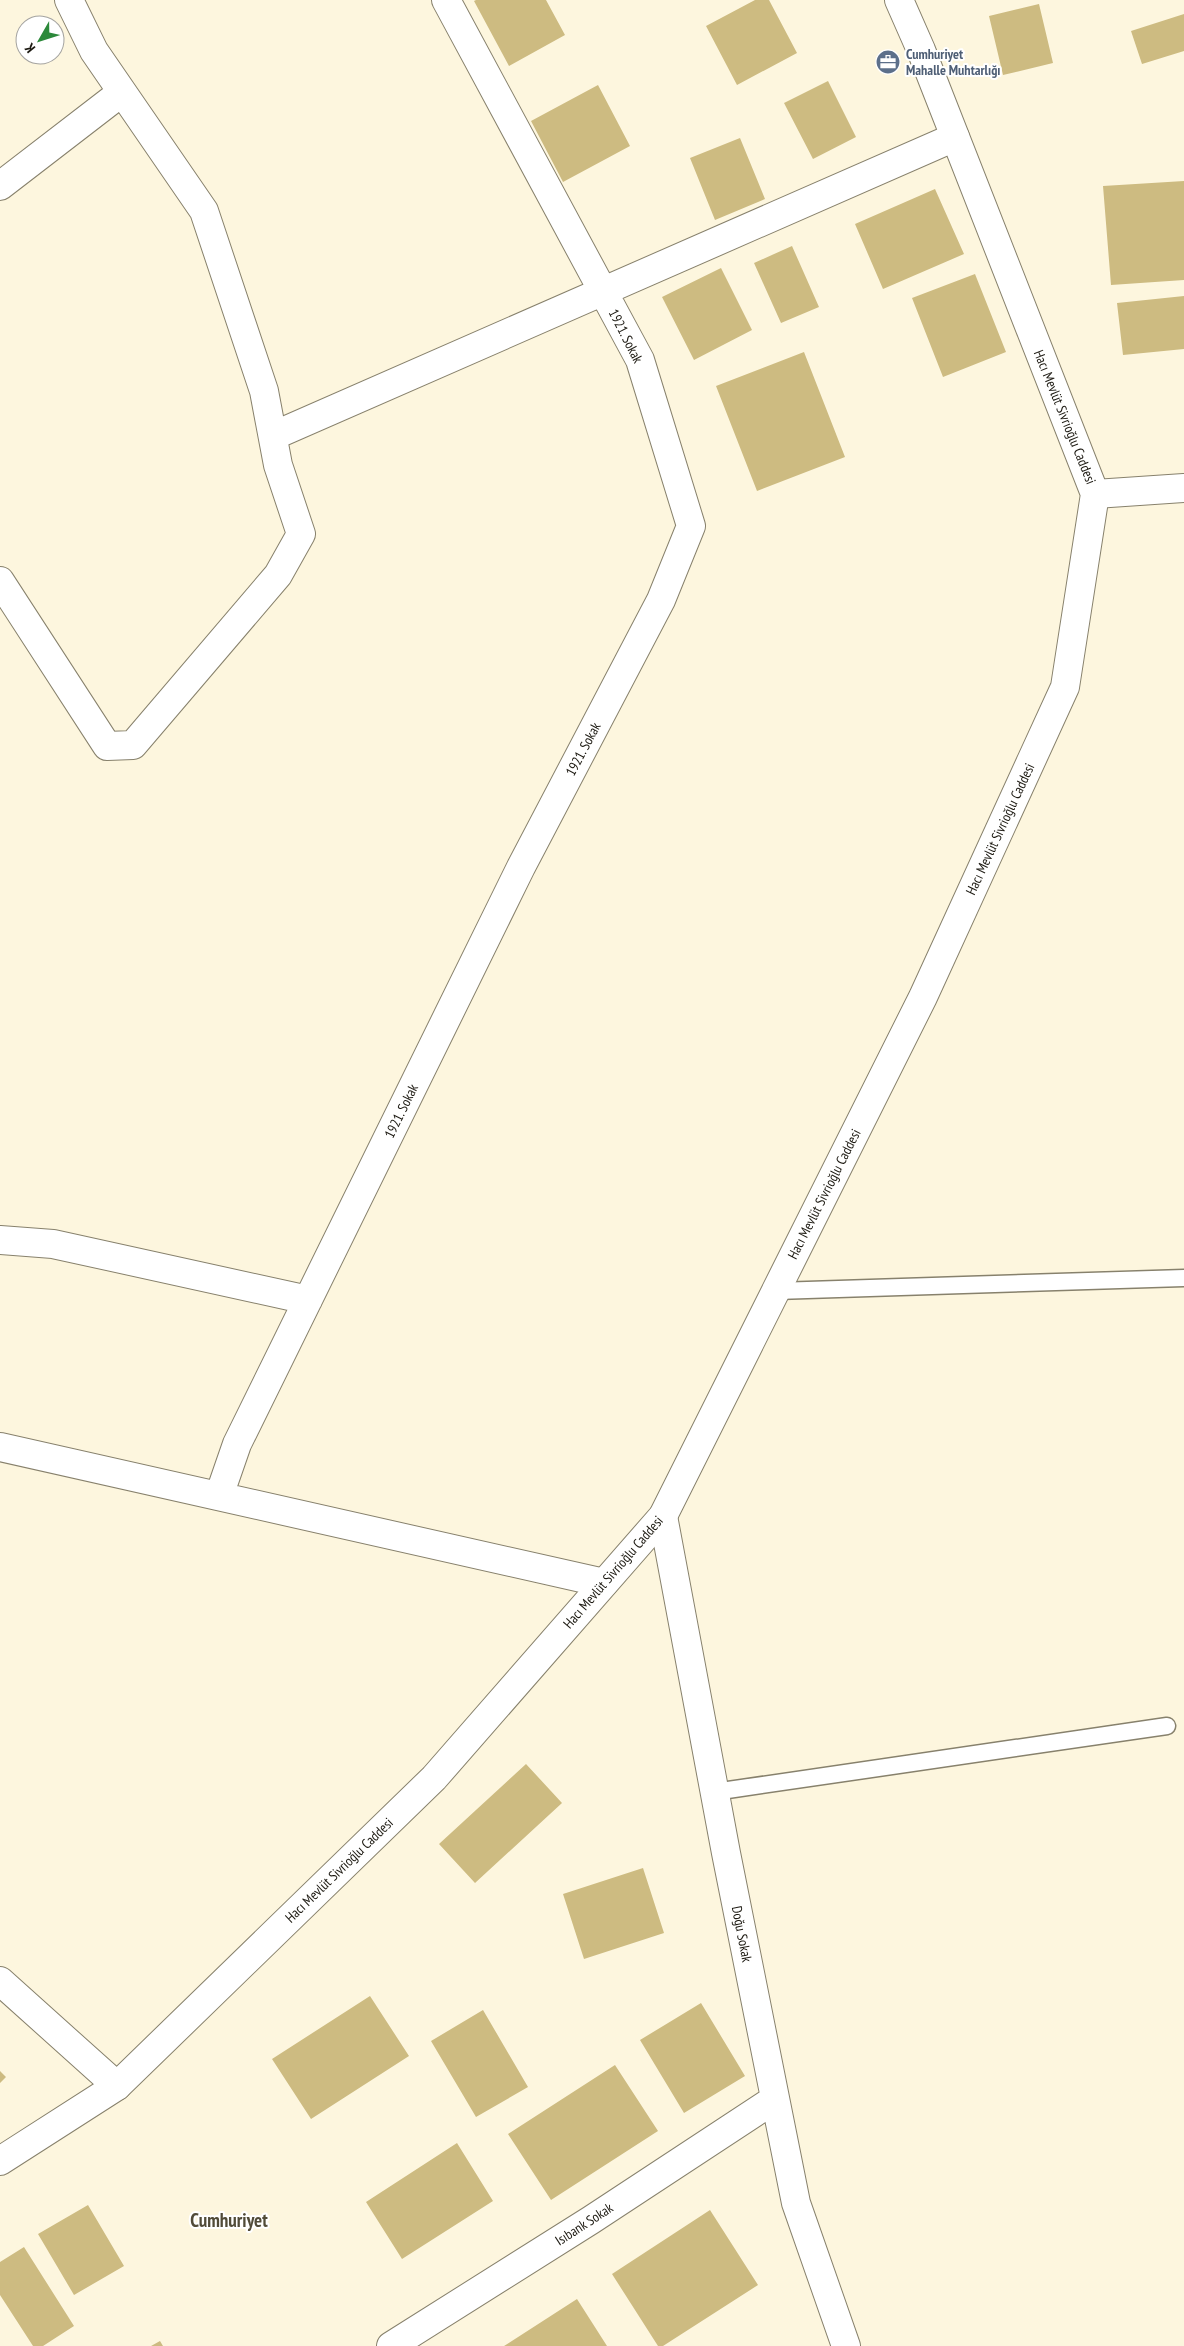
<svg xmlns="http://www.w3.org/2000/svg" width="1184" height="2346" viewBox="0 0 1184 2346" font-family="'PT Sans Narrow',sans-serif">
<rect width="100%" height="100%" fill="#fdf6de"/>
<path fill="#cdbb81" d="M 476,0 L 546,0 L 565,35 L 509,66 L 474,1 Z
M 755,0 L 769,0 L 797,53 L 737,85 L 706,26 Z
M 1039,4 L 1053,63 L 1003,75 L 989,16 Z
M 1184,14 L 1184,51 L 1142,64 L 1131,31 Z
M 828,81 L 856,137 L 813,159 L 784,103 Z
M 598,85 L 630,146 L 563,182 L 531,121 Z
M 740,138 L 765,199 L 715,220 L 690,158 Z
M 1184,181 L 1184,280 L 1111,285 L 1103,186 Z
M 935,189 L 964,254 L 883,289 L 855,224 Z
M 792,246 L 819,307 L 781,323 L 754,263 Z
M 721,268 L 752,330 L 694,360 L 662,297 Z
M 975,274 L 1006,352 L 943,377 L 912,298 Z
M 1184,296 L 1184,349 L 1123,355 L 1117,303 Z
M 804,352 L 845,457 L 757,491 L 716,386 Z
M 526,1764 L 562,1803 L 475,1883 L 439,1844 Z
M 643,1868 L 664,1933 L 584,1959 L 563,1894 Z
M 370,1996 L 409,2056 L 311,2119 L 272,2059 Z
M 701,2003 L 745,2076 L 684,2113 L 640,2040 Z
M 483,2010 L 528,2087 L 476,2117 L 431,2041 Z
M 615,2065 L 658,2131 L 551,2200 L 508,2134 Z
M 0,2071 L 6,2077 L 0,2083 Z
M 457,2143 L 493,2201 L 402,2259 L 366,2202 Z
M 88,2205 L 124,2266 L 74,2295 L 38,2234 Z
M 710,2210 L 758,2285 L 663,2346 L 658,2346 L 612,2274 Z
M 24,2247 L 74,2326 L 43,2346 L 33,2346 L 0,2295 L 0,2262 Z
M 577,2299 L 607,2346 L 504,2346 Z
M 160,2341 L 163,2346 L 151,2346 Z"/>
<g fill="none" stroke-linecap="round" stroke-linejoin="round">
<defs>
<path id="service" d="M 776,1291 L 1184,1278
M 714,1792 L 1167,1726"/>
<path id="minor" d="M 0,186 L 122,92
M 273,436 L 955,137
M 1095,494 L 1184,488
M 0,581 L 107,746 L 133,745 L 278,575 L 301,534 L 278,465 L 264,391 L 204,211 L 94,51 L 69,0
M 0,1240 L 53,1244 L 308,1300
M 0,1447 L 604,1583
M 219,1496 L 237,1444 L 521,867 L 661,600 L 691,526 L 640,360 L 446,0
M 663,1516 L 726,1853 L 796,2203 L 846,2346
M 0,1981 L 117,2086
M 391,2346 L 591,2220 L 775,2099"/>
<path id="tertiary" d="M 0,2161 L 117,2086 L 434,1778 L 663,1516 L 923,997 L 1065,687 L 1095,494 L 921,50 L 899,0"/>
</defs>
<use href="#service" stroke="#87816c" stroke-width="19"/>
<use href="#minor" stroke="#87816c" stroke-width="30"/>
<use href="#tertiary" stroke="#87816c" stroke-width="30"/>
<use href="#service" stroke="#fff" stroke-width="16"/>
<use href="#minor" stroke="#fff" stroke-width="28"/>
<use href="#tertiary" stroke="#fff" stroke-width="28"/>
</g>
<defs>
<symbol id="office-disc" viewBox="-11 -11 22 22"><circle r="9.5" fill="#5c6f8a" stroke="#fff"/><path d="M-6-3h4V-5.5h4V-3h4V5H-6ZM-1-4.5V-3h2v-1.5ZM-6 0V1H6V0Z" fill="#fff"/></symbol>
</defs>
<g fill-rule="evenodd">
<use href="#office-disc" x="874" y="48" width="28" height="28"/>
</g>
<g text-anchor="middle" stroke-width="4" stroke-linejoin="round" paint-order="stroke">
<g font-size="14" font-weight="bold" fill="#4e5e75" stroke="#fff" text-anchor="start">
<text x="906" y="59">Cumhuriyet<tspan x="906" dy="16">Mahalle Muhtarlığı</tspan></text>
</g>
<g font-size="14" fill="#1c1911" stroke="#fff">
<text transform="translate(626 336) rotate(63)" y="5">1921. Sokak</text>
<text transform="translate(1065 417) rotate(68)" y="5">Hacı Mevlüt Sivrioğlu Caddesi</text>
<text transform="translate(583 749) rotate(-62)" y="5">1921. Sokak</text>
<text transform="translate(1000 829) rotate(-65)" y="5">Hacı Mevlüt Sivrioğlu Caddesi</text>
<text transform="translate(401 1111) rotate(-64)" y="5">1921. Sokak</text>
<text transform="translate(824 1194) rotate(-63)" y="5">Hacı Mevlüt Sivrioğlu Caddesi</text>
<text transform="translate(613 1572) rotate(-49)" y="5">Hacı Mevlüt Sivrioğlu Caddesi</text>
<text transform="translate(339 1870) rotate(-44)" y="5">Hacı Mevlüt Sivrioğlu Caddesi</text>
<text transform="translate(742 1934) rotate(79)" y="5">Doğu Sokak</text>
<text transform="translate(584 2224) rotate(-33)" y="5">Isıbank Sokak</text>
</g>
<g font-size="19" font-weight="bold" fill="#514b38" stroke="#fff">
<text x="229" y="2227">Cumhuriyet</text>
</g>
</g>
<g transform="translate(40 40) rotate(231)"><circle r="24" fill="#ffffff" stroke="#a4a3a0"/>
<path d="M0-4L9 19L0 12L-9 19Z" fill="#2c893a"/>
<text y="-8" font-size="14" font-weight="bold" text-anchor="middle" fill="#1c1911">K</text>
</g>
</svg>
